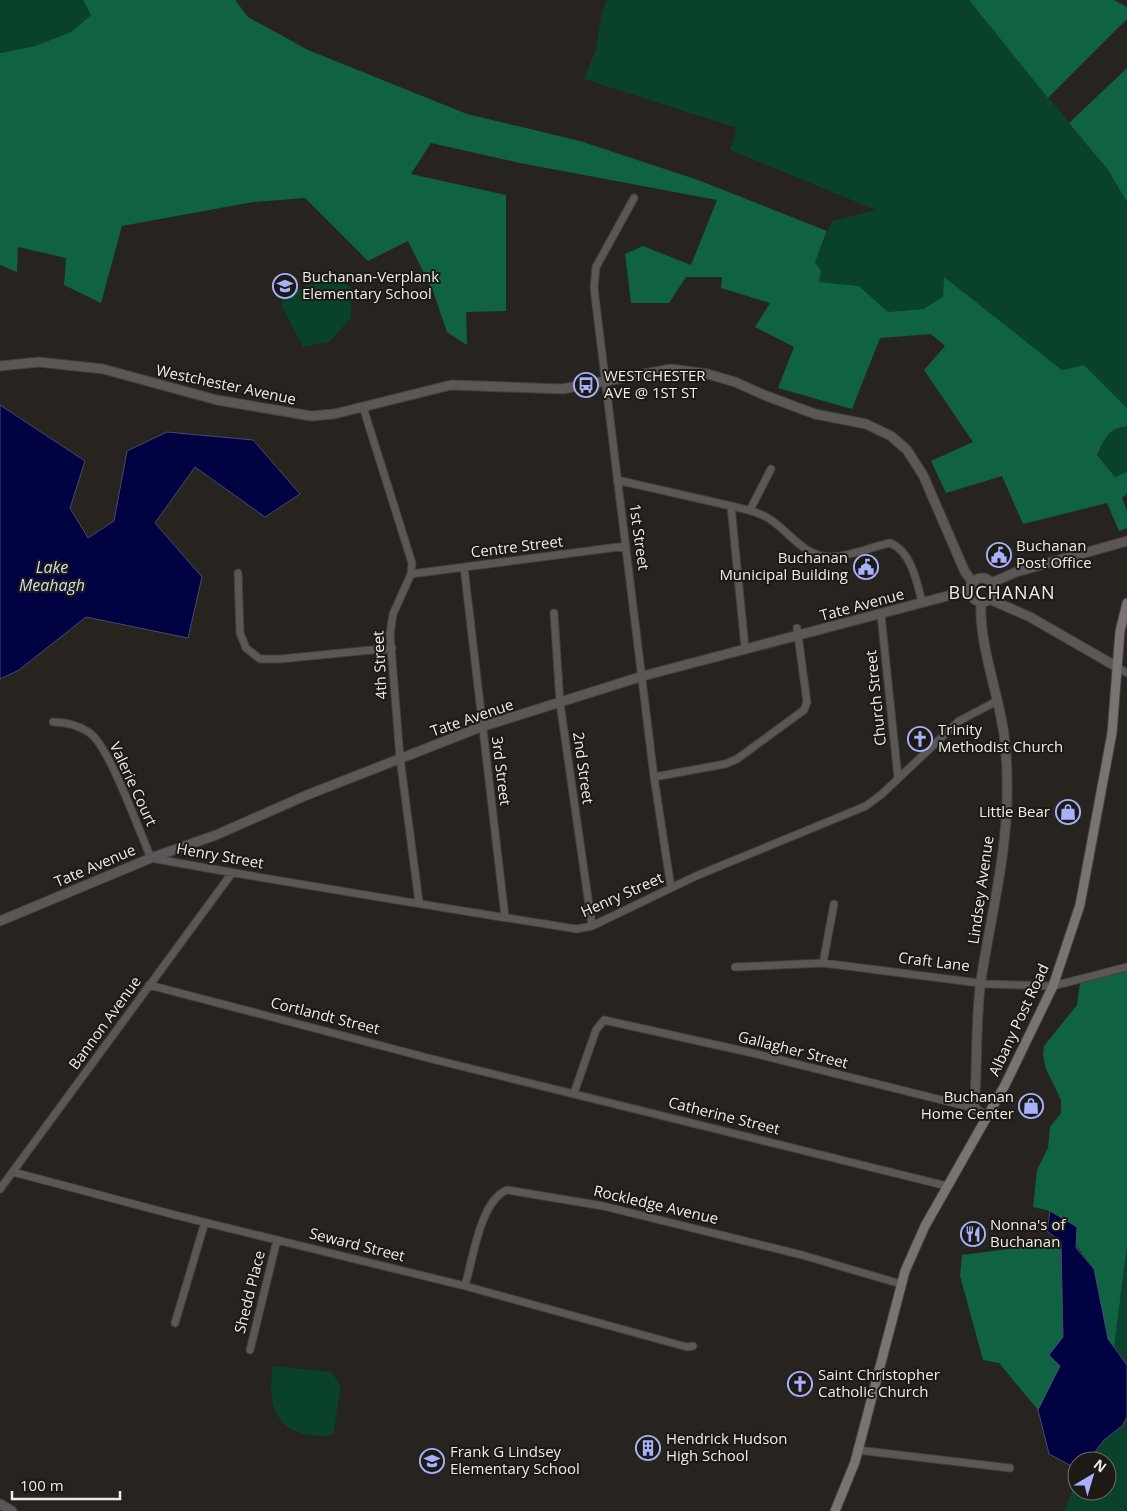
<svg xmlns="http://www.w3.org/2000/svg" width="1127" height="1511" viewBox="0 0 1127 1511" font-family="'Open Sans',sans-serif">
<rect width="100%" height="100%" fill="#27231e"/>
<path fill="#09412a" d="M 0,0 L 83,0 L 91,15 L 71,32 L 35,46 L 0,53 Z
M 607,0 L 969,0 L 1108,170 L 1127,202 L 1127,408 L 1084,365 L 1062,370 L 944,278 L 943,297 L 923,309 L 888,312 L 859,286 L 819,282 L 815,262 L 832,221 L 876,210 L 730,150 L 737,128 L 584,79 L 596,49 L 602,11 Z
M 334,272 L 352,289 L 351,318 L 329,342 L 303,347 L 282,307 L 282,298 Z
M 1127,426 L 1127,472 L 1115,477 L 1097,455 C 1104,440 1108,428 1127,426 Z
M 1127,1245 L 1127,1365 L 1114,1348 Z
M 273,1366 L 331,1372 L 341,1386 L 333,1435 C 282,1440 265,1414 273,1366 Z
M 1127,1417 L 1127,1511 L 1064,1511 L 1077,1480 L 1077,1491 L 1107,1491 L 1107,1461 L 1088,1461 L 1104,1440 L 1122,1426 Z"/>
<path fill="#106342" d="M 83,0 L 235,0 L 248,17 L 308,50 L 467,114 L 580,141 L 698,180 L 827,231 L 815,262 L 821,271 L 819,282 L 859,286 L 888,312 L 923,309 L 943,297 L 944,277 L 1062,370 L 1084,365 L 1127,408 L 1127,426 C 1108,428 1104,440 1097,455 L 1115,477 L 1127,472 L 1127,494 L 1122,498 L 1127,511 L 1127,528 L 1119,531 L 1107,503 L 1023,524 L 1002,476 L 946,493 L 931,461 L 973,442 L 924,370 L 945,346 L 931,334 L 880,338 L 852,409 L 778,388 L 794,347 L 755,327 L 770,303 L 721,288 L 722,277 L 686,277 L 669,303 L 631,303 L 625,254 L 643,246 L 691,265 L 717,200 L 520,163 L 431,143 L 411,174 L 506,195 L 506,311 L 466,312 L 467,345 L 447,332 L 433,291 L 408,241 L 368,261 L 305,198 L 253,202 L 122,226 L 101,303 L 64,285 L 66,258 L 18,247 L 17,272 L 0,265 L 0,53 L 35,46 L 71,32 L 91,15 Z
M 969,0 L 1114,0 L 1127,7 L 1127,19 L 1048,98 Z
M 1127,68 L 1127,202 L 1108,170 L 1069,123 Z
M 1127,971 L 1127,1245 L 1114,1348 L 1108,1340 L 1094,1269 L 1050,1211 L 1033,1207 L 1037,1170 L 1048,1148 L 1050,1127 L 1061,1113 L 1061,1100 L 1046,1069 L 1043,1055 L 1044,1046 L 1077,1005 L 1080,982 Z
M 1061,1242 L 1063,1337 L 1060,1366 L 1038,1410 L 999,1363 L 983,1360 L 960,1276 L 962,1255 Z"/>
<path fill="#000141" stroke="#484873" d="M 0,405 L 85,461 L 70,508 L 88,538 L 114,521 L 127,451 L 167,432 L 253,440 L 300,494 L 265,517 L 195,467 L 155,523 L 202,577 L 188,638 L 86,617 L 19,670 L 0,679 Z
M 1050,1211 L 1077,1227 L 1076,1248 L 1094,1269 L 1108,1339 L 1127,1365 L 1127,1417 L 1122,1426 L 1104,1440 L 1088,1461 L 1077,1461 L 1077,1469 L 1049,1454 L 1038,1410 L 1060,1366 L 1049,1355 L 1063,1337 L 1061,1242 L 1047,1231 Z"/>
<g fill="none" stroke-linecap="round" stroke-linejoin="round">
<defs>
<path id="minor" d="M 634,198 L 596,267 L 594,288 L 654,777 L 671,888
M 363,407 L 412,563 L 411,574 L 393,614 L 390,634 L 400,758 L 419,902
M 617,480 L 731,506 L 745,648
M 731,506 C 744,509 757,511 768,518 C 788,530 803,556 829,557 C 848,557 871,547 890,543 C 911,551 917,582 922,602
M 750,510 L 771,469
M 464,567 L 505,917
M 238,573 L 240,633 L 246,648 L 260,659 L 280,659 L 392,648
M 411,574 L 626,546
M 554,613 L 560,703 L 592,926
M 881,615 L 898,778
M 1117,667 L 1127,673
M 53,722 C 66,722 80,726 90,733 C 110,748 139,831 151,858 C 292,884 434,906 576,929 L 592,926 L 696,876 L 866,806 L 882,794 L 959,721 L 997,701
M 654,777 L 725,764 L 737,759 L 804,710 L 807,702 L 797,628
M 823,963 L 834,904
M 735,967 L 823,963 L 987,984 L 1053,986 L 1127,967
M 149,985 L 432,1059 L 947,1186
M 574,1093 L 596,1030 L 604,1020 L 748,1052 L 974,1108
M 13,1172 L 175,1215 L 465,1286 L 687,1347 L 693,1346
M 0,1189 L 232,873
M 465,1286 C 473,1259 480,1201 507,1190 L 603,1206 L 802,1255 L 901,1284
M 175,1323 L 205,1222
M 250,1350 L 277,1240
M 857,1450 L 1010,1468"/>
<path id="tertiary" d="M 0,366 L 39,362 L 103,369 L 217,400 L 311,416 L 334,414 L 451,385 L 562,389 L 671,369 L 708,374 L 735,382 L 764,395 L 815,414 L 866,424 L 891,436 L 907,450 L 923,475 L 965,572 L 973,583
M970 590a12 12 0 1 1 24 0a12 12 0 1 1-24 0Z
M 991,583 L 1016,572 L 1127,541
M 989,599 L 1030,617 L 1117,667
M 981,601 C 979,647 998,690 1004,735 C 1006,750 1007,766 1007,781 C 1009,847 991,915 981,980 C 975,1022 978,1066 974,1108 L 987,1117
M 0,921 L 151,858 L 216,835 L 307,795 L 481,727 L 643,676 L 970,590
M 0,1504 L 12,1511"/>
<path id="secondary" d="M 835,1511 L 855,1462 L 905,1271 L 925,1226 L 1005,1085 L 1053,986 L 1080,905 L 1112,733 L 1120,631 L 1127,603"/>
</defs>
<use href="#minor" stroke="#433f3a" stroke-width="9"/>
<use href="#tertiary" stroke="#433f3a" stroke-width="11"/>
<use href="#secondary" stroke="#433f3a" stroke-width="11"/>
<use href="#minor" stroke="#5a5756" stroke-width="7"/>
<use href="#tertiary" stroke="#5a5756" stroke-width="9"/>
<use href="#secondary" stroke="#797373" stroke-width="9"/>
</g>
<defs>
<symbol id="school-ring" viewBox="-11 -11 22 22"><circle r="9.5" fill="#1d1915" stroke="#a7b1fc" stroke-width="1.5"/><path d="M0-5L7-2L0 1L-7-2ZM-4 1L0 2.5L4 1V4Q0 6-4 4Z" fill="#a7b1fc"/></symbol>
<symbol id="bus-ring" viewBox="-11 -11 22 22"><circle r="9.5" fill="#1d1915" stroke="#a7b1fc" stroke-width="1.5"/><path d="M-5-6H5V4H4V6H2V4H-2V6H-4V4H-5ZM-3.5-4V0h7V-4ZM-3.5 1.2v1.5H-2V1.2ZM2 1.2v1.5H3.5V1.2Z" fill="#a7b1fc"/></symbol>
<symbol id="civic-ring" viewBox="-11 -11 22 22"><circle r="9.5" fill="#1d1915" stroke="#a7b1fc" stroke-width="1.5"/><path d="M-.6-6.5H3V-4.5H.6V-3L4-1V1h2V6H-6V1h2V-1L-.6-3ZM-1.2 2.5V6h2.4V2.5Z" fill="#a7b1fc"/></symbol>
<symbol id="church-ring" viewBox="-11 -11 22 22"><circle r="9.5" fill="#1d1915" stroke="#a7b1fc" stroke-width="1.5"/><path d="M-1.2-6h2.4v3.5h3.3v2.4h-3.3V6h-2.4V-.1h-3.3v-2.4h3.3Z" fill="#a7b1fc"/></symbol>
<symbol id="shop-ring" viewBox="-11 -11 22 22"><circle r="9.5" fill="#1d1915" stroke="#a7b1fc" stroke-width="1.5"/><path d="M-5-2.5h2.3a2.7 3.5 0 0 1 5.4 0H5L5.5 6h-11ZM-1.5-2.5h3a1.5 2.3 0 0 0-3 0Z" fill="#a7b1fc"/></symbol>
<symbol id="restaurant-ring" viewBox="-11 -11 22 22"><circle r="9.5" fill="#1d1915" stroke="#a7b1fc" stroke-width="1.5"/><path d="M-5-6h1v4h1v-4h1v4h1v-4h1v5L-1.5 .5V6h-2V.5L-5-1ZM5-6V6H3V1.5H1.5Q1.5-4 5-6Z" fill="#a7b1fc"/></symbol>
<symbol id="building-ring" viewBox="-11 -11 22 22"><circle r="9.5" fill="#1d1915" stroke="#a7b1fc" stroke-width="1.5"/><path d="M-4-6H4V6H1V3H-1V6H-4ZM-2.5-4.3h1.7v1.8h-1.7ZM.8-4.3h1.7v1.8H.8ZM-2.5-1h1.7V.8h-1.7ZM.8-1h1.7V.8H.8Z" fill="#a7b1fc"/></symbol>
</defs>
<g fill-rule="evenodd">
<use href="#school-ring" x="271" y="272" width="28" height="28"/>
<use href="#bus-ring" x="572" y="371" width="28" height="28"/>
<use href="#civic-ring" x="985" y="541" width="28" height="28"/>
<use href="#civic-ring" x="852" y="553" width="28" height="28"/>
<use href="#church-ring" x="906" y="725" width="28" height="28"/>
<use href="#shop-ring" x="1054" y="798" width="28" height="28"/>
<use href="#shop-ring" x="1017" y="1092" width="28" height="28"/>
<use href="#restaurant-ring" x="959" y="1220" width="28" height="28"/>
<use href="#church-ring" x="786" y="1370" width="28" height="28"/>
<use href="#building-ring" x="634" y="1434" width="28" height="28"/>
<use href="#school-ring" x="418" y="1447" width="28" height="28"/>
</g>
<g text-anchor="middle" stroke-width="4" stroke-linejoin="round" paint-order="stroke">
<g font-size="15" fill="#efede9" stroke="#1d1915" text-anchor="start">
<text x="302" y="282">Buchanan-Verplank<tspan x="302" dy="17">Elementary School</tspan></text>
<text x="604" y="381">WESTCHESTER<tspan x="604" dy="17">AVE @ 1ST ST</tspan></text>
<text x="1016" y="551">Buchanan<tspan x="1016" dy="17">Post Office</tspan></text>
<text x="848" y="563" text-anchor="end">Buchanan<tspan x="848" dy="17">Municipal Building</tspan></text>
<text x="938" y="735">Trinity<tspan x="938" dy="17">Methodist Church</tspan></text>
<text x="1050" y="817" text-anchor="end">Little Bear</text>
<text x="1014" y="1102" text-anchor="end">Buchanan<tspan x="1014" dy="17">Home Center</tspan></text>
<text x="990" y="1230">Nonna's of<tspan x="990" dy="17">Buchanan</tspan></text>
<text x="818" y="1380">Saint Christopher<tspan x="818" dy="17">Catholic Church</tspan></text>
<text x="666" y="1444">Hendrick Hudson<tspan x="666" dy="17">High School</tspan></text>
<text x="450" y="1457">Frank G Lindsey<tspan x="450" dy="17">Elementary School</tspan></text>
</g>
<g font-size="15" fill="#efede9" stroke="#1d1915">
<text transform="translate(226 385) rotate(12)" y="5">Westchester Avenue</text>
<text transform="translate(639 537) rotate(82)" y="5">1st Street</text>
<text transform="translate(517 547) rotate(-7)" y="5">Centre Street</text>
<text transform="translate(862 605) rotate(-15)" y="5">Tate Avenue</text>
<text transform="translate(380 665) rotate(-93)" y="5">4th Street</text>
<text transform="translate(876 698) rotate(-96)" y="5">Church Street</text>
<text transform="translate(472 718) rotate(-19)" y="5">Tate Avenue</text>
<text transform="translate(583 768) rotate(82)" y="5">2nd Street</text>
<text transform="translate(501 771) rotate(83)" y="5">3rd Street</text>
<text transform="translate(133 784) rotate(65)" y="5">Valerie Court</text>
<text transform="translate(220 856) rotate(10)" y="5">Henry Street</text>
<text transform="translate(95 866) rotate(-23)" y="5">Tate Avenue</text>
<text transform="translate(981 890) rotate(-82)" y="5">Lindsey Avenue</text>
<text transform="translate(622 895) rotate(-24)" y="5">Henry Street</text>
<text transform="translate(934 962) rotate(7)" y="5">Craft Lane</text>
<text transform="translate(325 1016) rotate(14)" y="5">Cortlandt Street</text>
<text transform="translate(1019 1020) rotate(-65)" y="5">Albany Post Road</text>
<text transform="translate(105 1023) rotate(-54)" y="5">Bannon Avenue</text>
<text transform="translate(793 1050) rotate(14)" y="5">Gallagher Street</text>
<text transform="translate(724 1116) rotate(14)" y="5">Catherine Street</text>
<text transform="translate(656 1205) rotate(13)" y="5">Rockledge Avenue</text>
<text transform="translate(357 1245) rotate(14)" y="5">Seward Street</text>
<text transform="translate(250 1292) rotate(-76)" y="5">Shedd Place</text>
</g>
<g font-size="16" font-style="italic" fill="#d1dbef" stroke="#1d1915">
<text x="52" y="573">Lake<tspan x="52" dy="18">Meahagh</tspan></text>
</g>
<g font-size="18" letter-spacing="1" fill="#efede9" stroke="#1d1915">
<text x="1002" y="599">BUCHANAN</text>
</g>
</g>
<g transform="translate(1092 1476) rotate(38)"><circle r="24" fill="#1d1915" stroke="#716e6a"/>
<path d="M0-4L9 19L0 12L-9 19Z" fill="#a7b1fc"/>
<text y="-8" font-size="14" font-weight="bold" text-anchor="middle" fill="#efede9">N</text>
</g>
<path d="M12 1491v8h108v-8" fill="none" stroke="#efede9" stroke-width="2.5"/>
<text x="20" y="1491" font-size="15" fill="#efede9" stroke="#1d1915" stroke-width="4" paint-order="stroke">100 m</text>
</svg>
